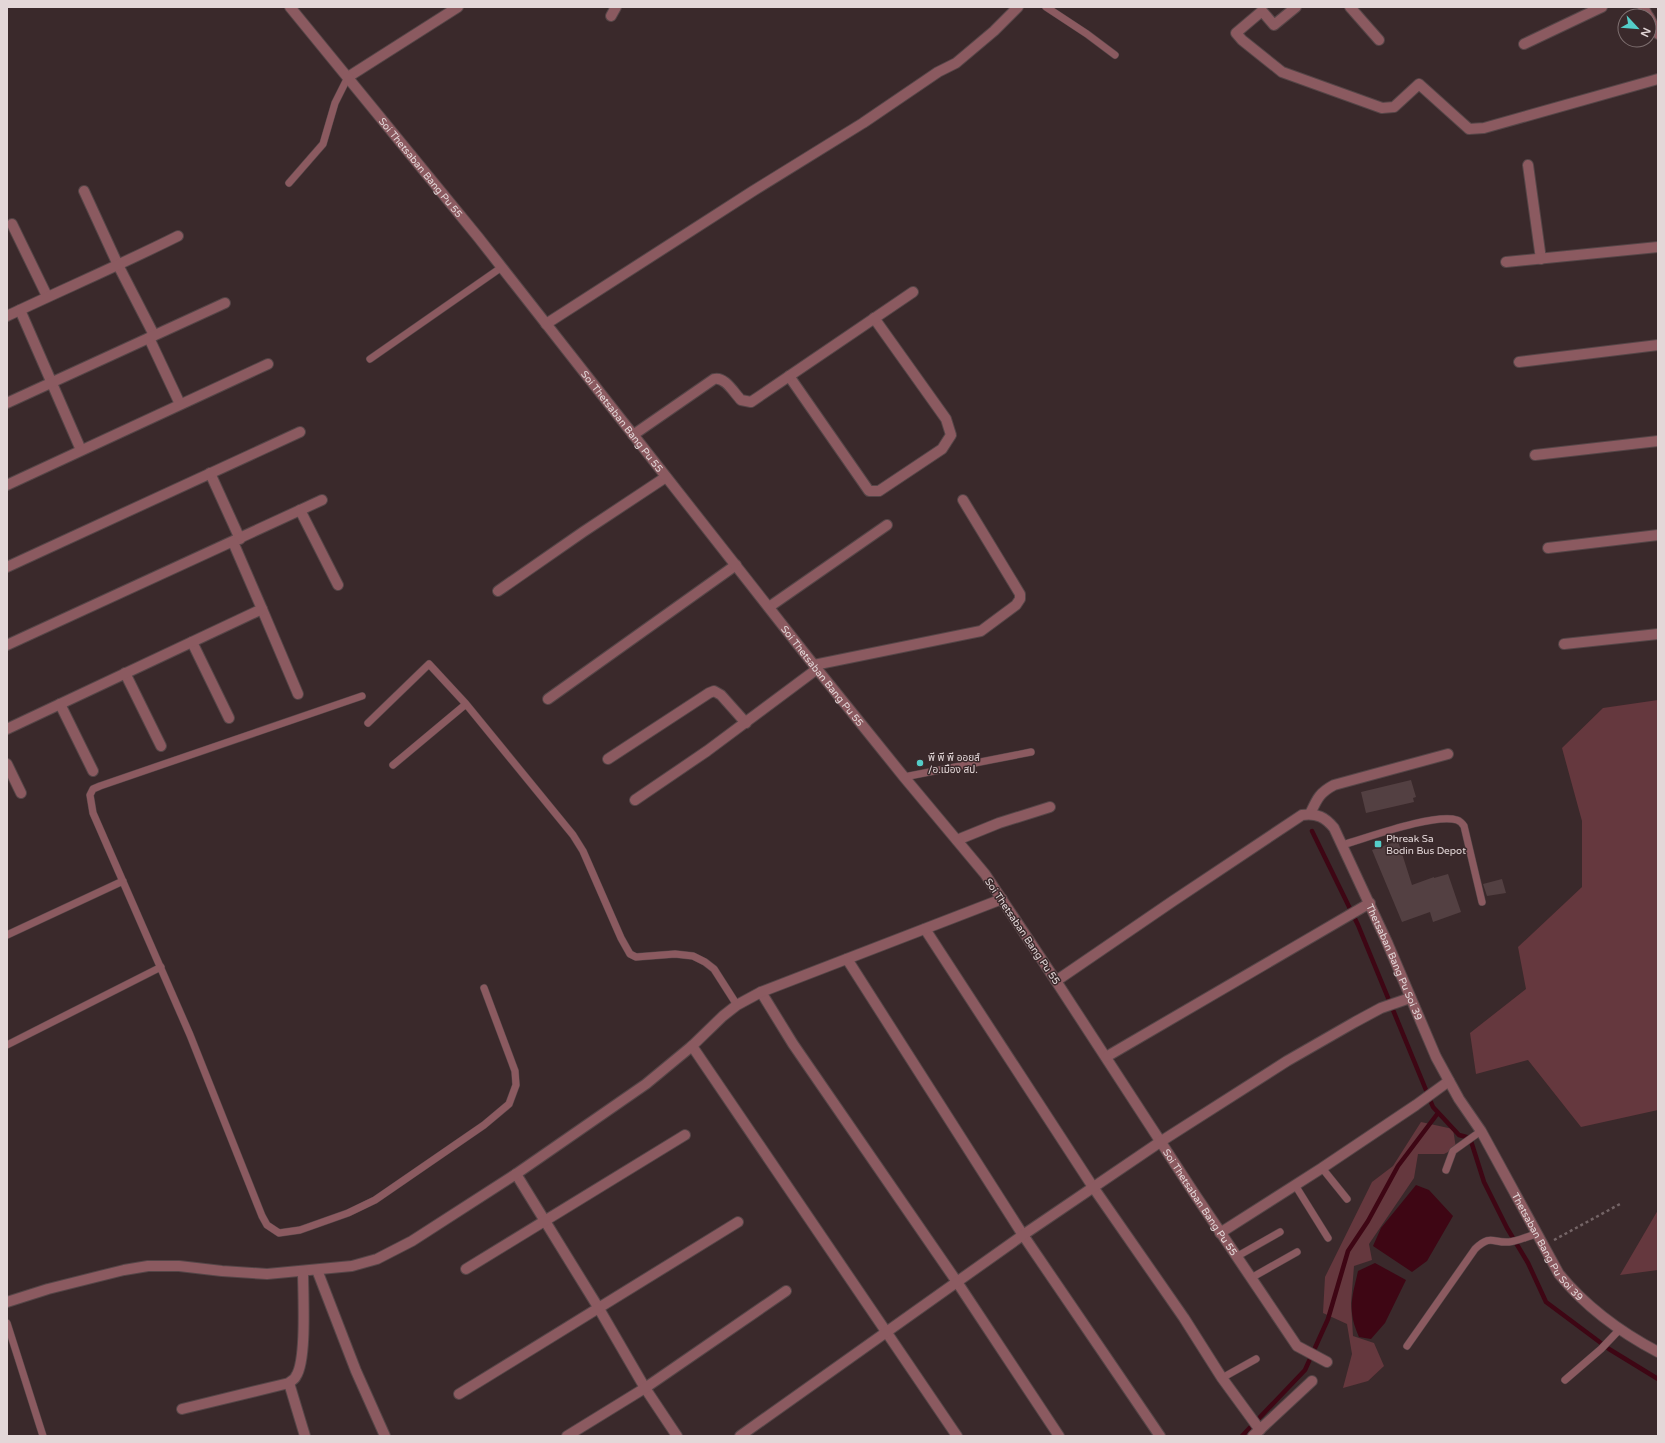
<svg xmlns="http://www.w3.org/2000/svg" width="1665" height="1443" viewBox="0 0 1665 1443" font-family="'Varela Round','Noto Sans Thai',sans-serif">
<rect width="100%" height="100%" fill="#3a292b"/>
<path fill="#65383e" d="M 1658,700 L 1658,1110 L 1581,1127 L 1528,1060 L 1476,1074 L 1470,1033 L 1526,989 L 1518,947 L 1582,887 L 1582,821 L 1562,748 L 1603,708 Z
M 1421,1122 L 1453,1129 L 1456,1148 L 1444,1154 L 1418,1154 L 1414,1178 L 1369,1244 L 1372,1260 L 1354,1266 L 1351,1303 L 1353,1336 L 1374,1343 L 1384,1366 L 1368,1381 L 1343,1388 L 1352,1354 L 1347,1324 L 1323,1313 L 1325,1277 L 1372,1182 L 1393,1166 Z
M 1658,1210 L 1658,1270 L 1620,1275 Z"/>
<path fill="#3e0614" d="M 1416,1185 L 1429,1190 L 1453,1216 L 1427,1261 L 1412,1272 L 1373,1246 L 1381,1228 Z
M 1375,1263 L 1406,1280 L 1385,1323 L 1371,1339 L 1359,1337 C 1347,1310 1352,1298 1358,1271 Z"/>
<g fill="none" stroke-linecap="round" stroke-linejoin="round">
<path stroke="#3e0614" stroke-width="4.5" d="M 1312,831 L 1358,925 L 1433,1107 L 1459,1135 L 1470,1138 L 1484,1182 L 1507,1228 L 1528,1263 L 1546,1302 L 1609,1349 L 1658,1379
M 1242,1436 L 1305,1370 L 1328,1319 L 1348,1251 L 1368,1221 L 1398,1166 L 1438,1113"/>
</g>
<path fill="#534042" d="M 1411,780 L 1416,797 L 1413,798 L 1414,802 L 1366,813 L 1361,792 Z
M 1398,841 L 1412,885 L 1434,877 L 1434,878 L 1448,874 L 1461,912 L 1433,922 L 1430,912 L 1402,922 L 1372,850 Z
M 1502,879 L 1506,893 L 1487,896 L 1483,884 Z"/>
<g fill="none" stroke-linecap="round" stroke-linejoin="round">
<defs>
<path id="service" d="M 1046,7 L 1087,34 L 1115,55
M 289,183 L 323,144 L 335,103 L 348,77
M 370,359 L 502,267
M 362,696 L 100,786 L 93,789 L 90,795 L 93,813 L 190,1035 L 262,1216 L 267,1225 L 279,1233 L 300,1230 L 348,1213 L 375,1200 L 484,1125 L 509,1104 L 516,1085 L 515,1071 L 484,988
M 368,723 L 429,664 L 466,704 L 573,835 L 583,851 L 621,938 L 630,954 L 636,957 L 675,954 L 693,956 L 705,962 L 714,969 L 737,1005
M 393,765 L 466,704
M 904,777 L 1031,752
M 1342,845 C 1367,838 1434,813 1457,820 C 1460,821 1462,823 1464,826 L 1482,902
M 7,935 L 123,881
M 7,1045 L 161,967
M 1322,1168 L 1347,1199
M 1446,1170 L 1453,1151 L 1481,1131
M 1295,1185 L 1328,1238
M 1236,1257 L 1280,1232
M 1251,1278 L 1297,1252
M 7,1323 L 43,1436
M 1407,1346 L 1475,1249 C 1491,1234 1492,1243 1509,1242 C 1518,1241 1528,1236 1537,1234
M 1222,1378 L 1256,1359
M 1565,1380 L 1601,1349 L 1620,1329"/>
<g id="minor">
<path d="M 1296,7 L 1274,25 L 1262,11 L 1236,33 L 1242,40 L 1282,72 L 1382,108 L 1394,107 L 1419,84 L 1469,129 L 1484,128 L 1658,79"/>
<path d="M 1350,7 L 1379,40"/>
<path d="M 1643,7 L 1648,16"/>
<path d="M 611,16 L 616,7"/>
<path d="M 1649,17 L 1658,34"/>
<path d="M 1524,44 L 1602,7"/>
<path d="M 348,77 L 458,7"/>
<path d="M 1528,165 L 1541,259"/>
<path d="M 84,191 L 118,265 L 154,335"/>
<path d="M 12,224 L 47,296"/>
<path d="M 1506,262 L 1658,247"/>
<path d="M 20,310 L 81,450"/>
<path d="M 7,316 C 64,289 122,264 178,236"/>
<path d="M 546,324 L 753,191 L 863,123 L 938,72 L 956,63 L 994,31 L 1018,7"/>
<path d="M 149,338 L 180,404"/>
<path d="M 1519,362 L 1658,345"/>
<path d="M 789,376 L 869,491 L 879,491 L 942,449 L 951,435 L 946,419 L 874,318"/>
<path d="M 7,403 L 225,303"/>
<path d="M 633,435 L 714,379 C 725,376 734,393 741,400 L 751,402 L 913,292"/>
<path d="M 1535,455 L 1658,441"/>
<path d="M 210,473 L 240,539"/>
<path d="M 7,485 L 268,364"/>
<path d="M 300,510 L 338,585"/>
<path d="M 1548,548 L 1658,535"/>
<path d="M 7,567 L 300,432"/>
<path d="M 498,591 L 583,532 L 666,477"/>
<path d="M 769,607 L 887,525"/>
<path d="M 262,609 L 298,694"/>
<path d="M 192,642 L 229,718"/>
<path d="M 1564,644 L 1658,634"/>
<path d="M 7,645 L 322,500"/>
<path d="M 814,665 L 981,631 L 1016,605 L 1020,599 L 1020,594 L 963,500"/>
<path d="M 125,673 L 161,746"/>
<path d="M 548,699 L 736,565"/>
<path d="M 60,704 L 93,771"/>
<path d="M 7,729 L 262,609 L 233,542"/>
<path d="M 608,759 L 709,693 L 714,691 L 721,695 L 746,723"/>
<path d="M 7,764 L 21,793"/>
<path d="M 635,800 L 707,751 L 817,669"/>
<path d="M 1310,814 C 1317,799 1319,793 1334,785 L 1448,754"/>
<path d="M 957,840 L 999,823 L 1050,807"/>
<path d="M 925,929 L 1093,1187 L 1184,1318 L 1222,1378 L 1260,1430"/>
<path d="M 847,959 L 1023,1235 L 1160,1436"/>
<path id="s1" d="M 1056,981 L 1194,1193 L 1297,1346 L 1327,1362"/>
<path d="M 761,992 L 793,1044 L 957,1282 L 1059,1436"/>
<path d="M 692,1046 L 957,1436"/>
<path d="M 1106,1057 L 1370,903"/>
<path d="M 516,1174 L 598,1307 L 645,1388 L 677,1436"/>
<path d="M 1220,1233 L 1322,1168 L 1416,1105 L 1449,1081"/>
<path d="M 466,1269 L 685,1135"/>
<path d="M 317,1270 L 356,1371 L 385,1436"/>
<path d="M 7,1302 L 48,1289 L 124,1270 L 148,1266 L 179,1266 L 222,1271 L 267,1274 L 352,1266 L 377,1259 L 412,1241 L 516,1174 L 646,1084 L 692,1046 L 723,1016 L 737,1005 L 761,992 L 1002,899"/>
<path d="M 289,1383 L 305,1436"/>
<path d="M 459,1394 L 738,1222"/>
<path d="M 182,1409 L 289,1383 C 291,1381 295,1379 296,1376 C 307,1360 303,1293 303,1271"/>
<path d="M 567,1436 L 645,1388 L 786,1291"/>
<path d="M 740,1436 L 1023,1235 L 1160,1142 L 1287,1061 L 1355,1022 L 1381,1008 L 1410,998"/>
<path d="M 1253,1436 L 1312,1381"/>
</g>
<g id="tertiary">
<path id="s2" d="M 290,7 L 478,237 L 817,669 L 904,777 L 985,874 L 1056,981 L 1173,901 L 1302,815 C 1317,813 1325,817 1334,828 L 1387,942 L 1436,1057 L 1459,1099 L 1481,1131 L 1559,1274 C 1586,1307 1620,1332 1658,1352"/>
</g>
</defs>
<use href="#service" stroke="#554547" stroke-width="8"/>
<use href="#minor" stroke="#554547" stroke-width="12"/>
<use href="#tertiary" stroke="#554547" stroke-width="12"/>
<path stroke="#746466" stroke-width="2.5" stroke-dasharray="3 3" stroke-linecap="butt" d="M 1554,1240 L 1620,1204"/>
<use href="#service" stroke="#8b5a60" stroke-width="7"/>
<use href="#minor" stroke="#8b5a60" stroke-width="10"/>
<use href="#tertiary" stroke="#8b5a60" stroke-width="10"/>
</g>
<g fill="#54cdc8" stroke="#3a292b" stroke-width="1.5">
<circle cx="920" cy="763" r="4"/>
<rect x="1374" y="840" width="8" height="8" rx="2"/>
</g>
<g text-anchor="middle" stroke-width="3" stroke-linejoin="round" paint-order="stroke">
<g font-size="10" fill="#e3d7d8" stroke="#3a292b">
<text dy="4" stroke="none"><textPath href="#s2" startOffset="207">Soi Thetsaban Bang Pu 55</textPath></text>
<text dy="4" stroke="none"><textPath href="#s2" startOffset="531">Soi Thetsaban Bang Pu 55</textPath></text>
<text dy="4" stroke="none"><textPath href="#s2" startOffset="855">Soi Thetsaban Bang Pu 55</textPath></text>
<text transform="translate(1023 931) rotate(56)" y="4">Soi Thetsaban Bang Pu 55</text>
<text dy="4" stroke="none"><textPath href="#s2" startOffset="1720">Thetsaban Bang Pu Soi 39</textPath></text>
<text dy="4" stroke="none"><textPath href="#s1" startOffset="264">Soi Thetsaban Bang Pu 55</textPath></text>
<text dy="4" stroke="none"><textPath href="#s2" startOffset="2044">Thetsaban Bang Pu Soi 39</textPath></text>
</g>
<g font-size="10" fill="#e3d7d8" stroke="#3a292b" text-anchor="start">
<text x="928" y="761">พี พี พี ออยส์<tspan x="928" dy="12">/อ.เมือง สป.</tspan></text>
<text x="1386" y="842">Phreak Sa<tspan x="1386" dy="12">Bodin Bus Depot</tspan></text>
</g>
</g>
<rect width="1665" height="1443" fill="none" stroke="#e3d7d8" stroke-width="16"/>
<g transform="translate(1637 28) rotate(116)"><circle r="19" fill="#3a292b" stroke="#7e6f70"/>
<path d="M0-3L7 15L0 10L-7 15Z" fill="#54cdc8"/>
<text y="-6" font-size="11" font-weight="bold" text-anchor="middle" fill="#e3d7d8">N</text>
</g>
</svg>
